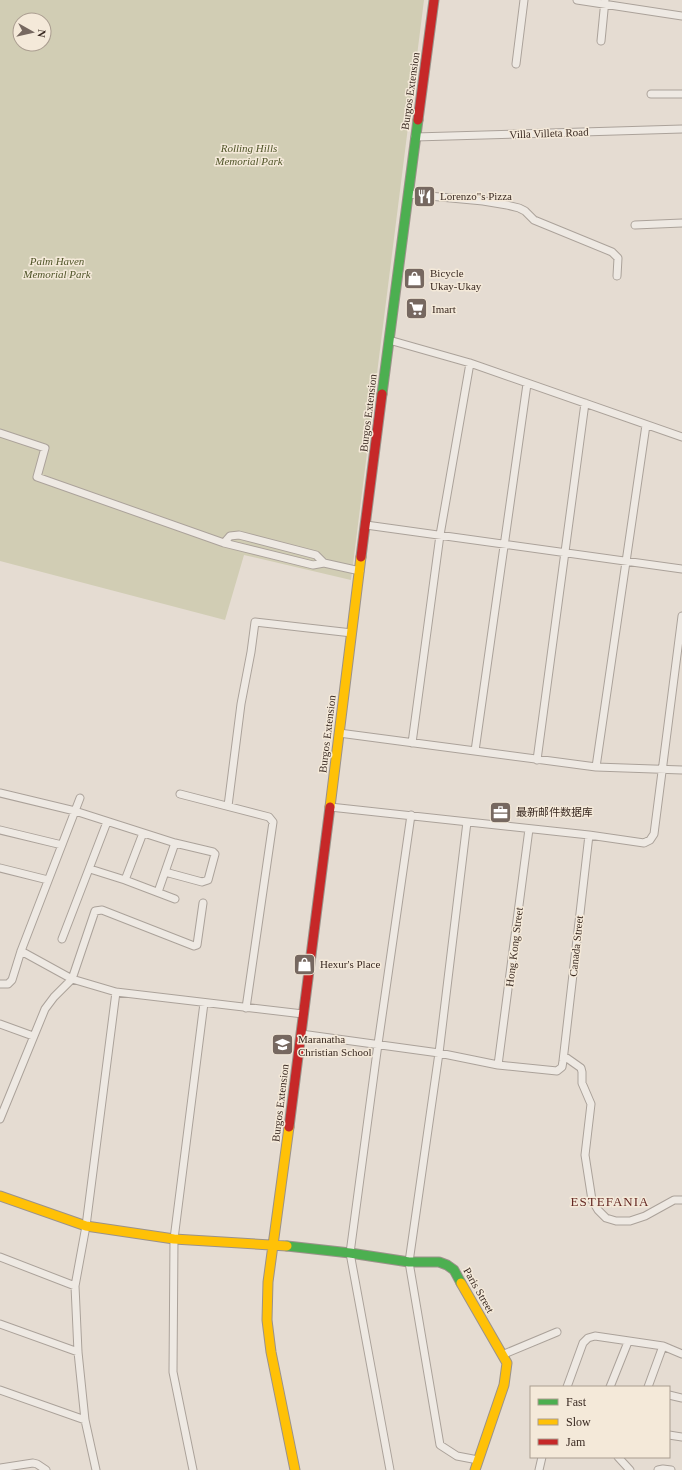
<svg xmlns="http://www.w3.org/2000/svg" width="682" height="1470" viewBox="0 0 682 1470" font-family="'Times New Roman','Noto Sans SC',serif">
<rect width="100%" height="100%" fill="#e5dcd2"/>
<path fill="#d1cdb4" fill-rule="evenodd" d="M 0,0 L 424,0 L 351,580 L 244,555 L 225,620 L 0,561 ZM 20,20 L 44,20 L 44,44 L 20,44 Z"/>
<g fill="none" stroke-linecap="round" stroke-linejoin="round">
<defs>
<path id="street" d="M 577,0 L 682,16
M 601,41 L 605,0
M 516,64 L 524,0
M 651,94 L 682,94
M 415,137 L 682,129
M 408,194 L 483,201 L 507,205 L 519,208 L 525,211 L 534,220 L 612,252 L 618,258 L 617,276
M 635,225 L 682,223
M 389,340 L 470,363 L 682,437
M 0,433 L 45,448 L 37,477 L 224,543 L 313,565 L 324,563 L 360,571
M 366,525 L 682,569
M 224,543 L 230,536 L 239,535 L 316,555 L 324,563
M 339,733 L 596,767 L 682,770
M 412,743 L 440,535 L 470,363
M 475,751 L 527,384
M 537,760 L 585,403
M 596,767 L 646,425
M 0,793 L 75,811 L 175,843 L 213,852 L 215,854 L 208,880 L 202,882 L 165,872
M 180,794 L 269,817 L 273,822 L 246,1008
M 228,806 L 241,704 L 251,652 L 255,622 L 352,633
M 330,807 L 589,835 L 644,843 L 650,840 L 654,834 L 682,616
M 467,822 L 439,1053 L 409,1262 L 440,1445 L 457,1456 L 478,1460
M 0,830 L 62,845
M 0,868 L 48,880
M 90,869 L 125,880 L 175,899
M 125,880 L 143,833
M 158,892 L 175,843
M 62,939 L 107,822
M 21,951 L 72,979 L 116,992 L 303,1014
M 0,984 L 8,984 L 12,980 L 21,951 L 80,798
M 0,1024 L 33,1036
M 301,1034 L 439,1053 L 498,1065 L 557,1071 L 562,1067 L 563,1061 L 589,835
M 564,1056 L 581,1068 L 582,1072 L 582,1083 L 591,1104 L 585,1155 L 592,1200 L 598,1210 L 606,1218 L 616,1221 L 630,1221 L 645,1216 L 674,1200 L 682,1200
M 498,1065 L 529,829
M 0,1119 L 45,1009 L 54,997 L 72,979 L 95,911 L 102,910 L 194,946 L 197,945 L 203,903
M 0,1257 L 75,1286
M 0,1324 L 78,1352
M 502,1355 L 557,1332
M 567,1387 L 583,1343 L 588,1338 L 595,1336 L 663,1346 L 682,1354
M 610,1387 L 628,1342
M 648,1387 L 663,1346
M 0,1390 L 85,1420
M 669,1395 L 682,1398
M 669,1435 L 682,1437
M 618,1457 L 630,1470
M 0,1468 L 33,1463 L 37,1464 L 46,1470
M 96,1470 L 85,1420 L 78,1352 L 75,1286 L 86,1226 L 116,992
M 193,1470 L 173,1372 L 174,1239 L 204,1003
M 390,1470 L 350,1253 L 378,1044 L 411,815
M 539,1470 L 542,1457
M 658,1470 L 663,1469 L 671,1470"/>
<path id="fast" d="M 382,394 L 418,120
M 287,1246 L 350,1253 L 409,1262 L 439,1262 L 447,1265 L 454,1270 L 461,1283"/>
<path id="slow" d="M 330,807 L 361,557
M 289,1127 L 268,1282 L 267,1320 L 271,1352 L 295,1470
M 0,1196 L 86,1226 L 174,1239 L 287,1246
M 461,1283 L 507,1363 L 504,1385 L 475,1470"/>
<path id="jam" d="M 418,120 L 434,0
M 361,557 L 382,394
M 289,1127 L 330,807"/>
</defs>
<use href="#street" stroke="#aba29a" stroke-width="9"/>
<use href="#fast" stroke="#9b928a" stroke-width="11"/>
<use href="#slow" stroke="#9b928a" stroke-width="11"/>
<use href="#jam" stroke="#9b928a" stroke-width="11"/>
<use href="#street" stroke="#eee9e3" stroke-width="7"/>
<use href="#fast" stroke="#4caf50" stroke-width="9"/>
<use href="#slow" stroke="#ffc107" stroke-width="9"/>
<use href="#jam" stroke="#c62828" stroke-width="9"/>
</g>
<defs>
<symbol id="restaurant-square" viewBox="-11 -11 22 22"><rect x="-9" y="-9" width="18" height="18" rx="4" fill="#766860" stroke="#f4e9d9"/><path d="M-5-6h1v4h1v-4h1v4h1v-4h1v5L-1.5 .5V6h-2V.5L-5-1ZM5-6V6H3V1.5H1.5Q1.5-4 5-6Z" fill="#fff"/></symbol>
<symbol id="shop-square" viewBox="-11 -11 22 22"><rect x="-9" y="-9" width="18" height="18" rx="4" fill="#766860" stroke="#f4e9d9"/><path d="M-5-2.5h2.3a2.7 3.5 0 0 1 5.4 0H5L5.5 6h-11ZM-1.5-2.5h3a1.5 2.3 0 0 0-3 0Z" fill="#fff"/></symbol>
<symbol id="supermarket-square" viewBox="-11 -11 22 22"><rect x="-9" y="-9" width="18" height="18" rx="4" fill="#766860" stroke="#f4e9d9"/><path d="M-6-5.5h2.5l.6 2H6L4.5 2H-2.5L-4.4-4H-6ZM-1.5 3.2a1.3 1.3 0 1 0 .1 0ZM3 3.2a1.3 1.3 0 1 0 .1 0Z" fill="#fff"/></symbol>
<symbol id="office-square" viewBox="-11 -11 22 22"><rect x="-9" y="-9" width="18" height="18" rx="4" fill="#766860" stroke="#f4e9d9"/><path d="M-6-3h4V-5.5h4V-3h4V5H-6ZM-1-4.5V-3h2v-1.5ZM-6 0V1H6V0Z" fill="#fff"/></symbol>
<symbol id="school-square" viewBox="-11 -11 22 22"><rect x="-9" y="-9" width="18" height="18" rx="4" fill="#766860" stroke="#f4e9d9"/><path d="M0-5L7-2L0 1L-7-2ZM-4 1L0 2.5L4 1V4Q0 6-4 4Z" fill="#fff"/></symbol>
</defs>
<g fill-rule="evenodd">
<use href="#restaurant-square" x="412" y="184" width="25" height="25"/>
<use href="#shop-square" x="402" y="266" width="25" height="25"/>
<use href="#supermarket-square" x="404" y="296" width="25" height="25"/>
<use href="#office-square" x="488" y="800" width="25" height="25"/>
<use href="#shop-square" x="292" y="952" width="25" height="25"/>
<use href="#school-square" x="270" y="1032" width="25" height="25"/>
</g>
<g text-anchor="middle" stroke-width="3" stroke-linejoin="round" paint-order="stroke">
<g font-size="11" fill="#3a2a22" stroke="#f4e9d9">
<text transform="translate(410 91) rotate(-82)" y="4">Burgos Extension</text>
<text transform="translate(549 133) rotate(-2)" y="4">Villa Villeta Road</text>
<text transform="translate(368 413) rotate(-83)" y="4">Burgos Extension</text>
<text transform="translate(327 734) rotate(-83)" y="4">Burgos Extension</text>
<text transform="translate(576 946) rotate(-84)" y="4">Canada Street</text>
<text transform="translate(514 947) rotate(-83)" y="4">Hong Kong Street</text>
<text transform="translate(280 1103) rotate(-83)" y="4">Burgos Extension</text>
<text transform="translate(479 1290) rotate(60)" y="4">Paris Street</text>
</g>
<g font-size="11" font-style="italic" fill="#505529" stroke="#f4e9d9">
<text x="249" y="152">Rolling Hills<tspan x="249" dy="13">Memorial Park</tspan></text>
<text x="57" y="265">Palm Haven<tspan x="57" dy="13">Memorial Park</tspan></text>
</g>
<g font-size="11" fill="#3a2a22" stroke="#f4e9d9" text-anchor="start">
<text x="440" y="200">Lorenzo"s Pizza</text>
<text x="430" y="277">Bicycle<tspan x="430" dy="13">Ukay-Ukay</tspan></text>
<text x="432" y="313">Imart</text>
<text x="516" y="816">最新邮件数据库</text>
<text x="320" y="968">Hexur's Place</text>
<text x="298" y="1043">Maranatha<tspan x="298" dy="13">Christian School</tspan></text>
</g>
<g font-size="13" letter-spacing="1" fill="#642823" stroke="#f4e9d9">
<text x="610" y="1206">ESTEFANIA</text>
</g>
</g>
<rect x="530" y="1386" width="140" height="72" fill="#f4e9d9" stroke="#aa9d90"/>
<rect x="538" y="1399" width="20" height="6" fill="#4caf50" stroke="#aa9d90"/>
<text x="566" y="1406" font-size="12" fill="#3a2a22">Fast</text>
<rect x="538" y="1419" width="20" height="6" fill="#ffc107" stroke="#aa9d90"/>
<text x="566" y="1426" font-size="12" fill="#3a2a22">Slow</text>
<rect x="538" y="1439" width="20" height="6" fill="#c62828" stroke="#aa9d90"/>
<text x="566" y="1446" font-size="12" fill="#3a2a22">Jam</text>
<g transform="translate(32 32) rotate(98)"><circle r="19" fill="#f4e9d9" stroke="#aa9d90"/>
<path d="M0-3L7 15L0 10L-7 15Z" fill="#766860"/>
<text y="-6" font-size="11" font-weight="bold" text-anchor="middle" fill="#3a2a22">N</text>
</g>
</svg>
